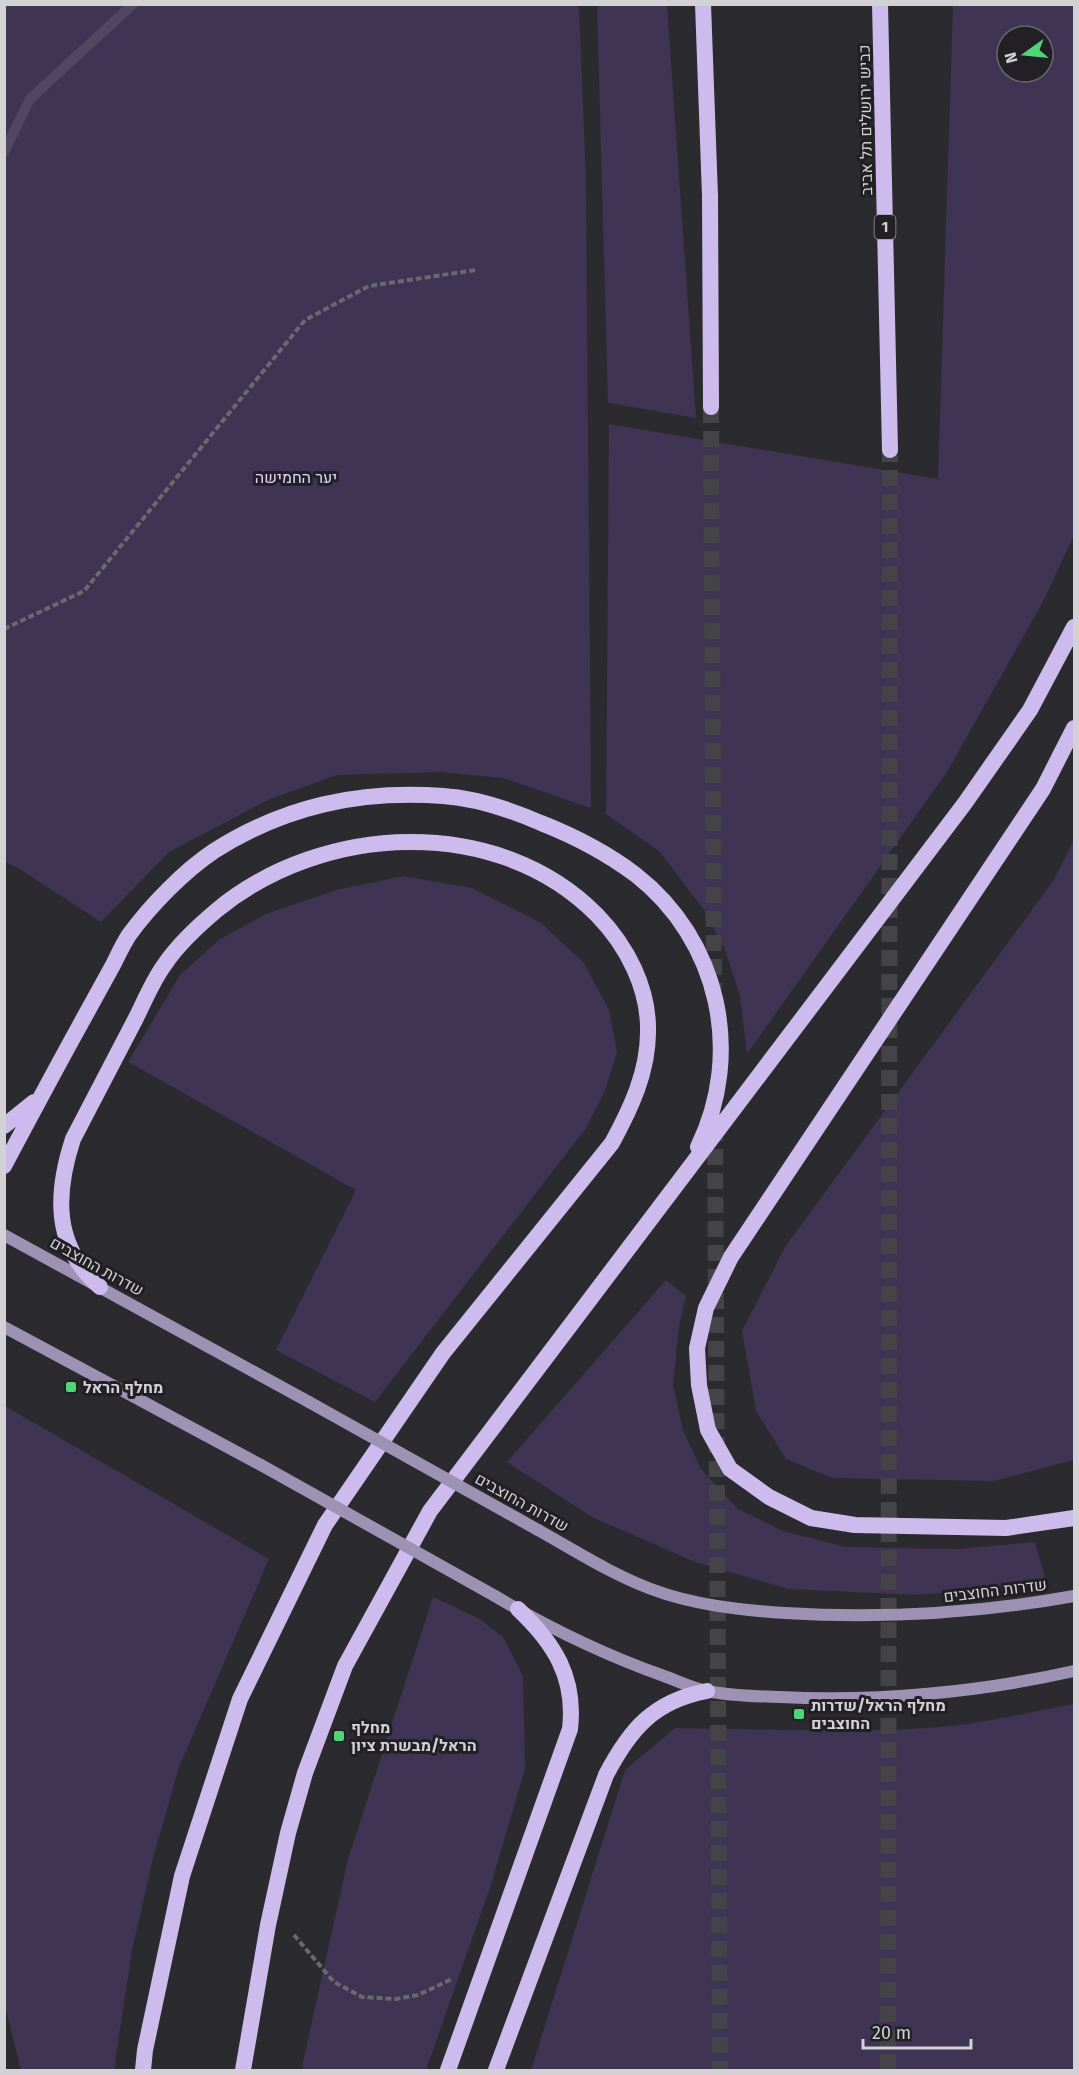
<svg xmlns="http://www.w3.org/2000/svg" width="1079" height="2075" viewBox="0 0 1079 2075" font-family="'Fira Sans',Heebo,sans-serif">
<rect width="100%" height="100%" fill="#2b2a2e"/>
<path fill="#3f3453" fill-rule="evenodd" d="M 5,4 L 579,5 L 586,182 L 591,808 L 503,778 L 441,772 L 337,775 L 268,800 L 169,852 L 101,922 L 18,868 L 5,862 Z
M 597,5 L 667,5 L 696,418 L 608,403 Z
M 953,5 L 1074,5 L 1074,535 L 1044,600 L 947,772 L 747,1054 L 740,996 L 725,950 L 704,910 L 660,852 L 606,814 L 609,424 L 938,479 ZM 1007,36 L 1043,36 L 1043,72 L 1007,72 Z
M 1074,840 L 1074,1460 L 994,1481 L 832,1478 L 786,1459 L 756,1411 L 742,1331 L 785,1247 L 1053,881 Z
M 404,876 L 472,888 L 540,922 L 584,963 L 609,1010 L 617,1052 L 605,1091 L 586,1128 L 375,1402 L 276,1350 L 356,1190 L 128,1062 L 180,975 L 220,939 L 266,914 L 336,890 Z
M 666,1280 L 686,1296 L 679,1326 L 673,1384 L 683,1430 L 701,1469 L 738,1509 L 783,1531 L 846,1547 L 958,1549 L 1035,1542 L 1047,1585 L 917,1595 L 788,1589 L 695,1562 L 592,1517 L 507,1462 Z
M 5,1406 L 269,1559 L 179,1767 L 152,1862 L 132,1951 L 116,2055 L 115,2070 L 21,2070 L 5,2006 Z
M 433,1597 L 478,1618 L 503,1637 L 523,1676 L 525,1769 L 491,1885 L 426,2070 L 303,2070 L 303,2062 L 348,1859 Z
M 1074,1704 L 1074,2070 L 531,2070 L 625,1770 L 675,1728 C 758,1729 843,1733 926,1728 C 975,1725 1026,1713 1074,1704 Z"/>
<g fill="none" stroke-linecap="round" stroke-linejoin="round">
<path stroke="#534663" stroke-width="10" d="M 4,152 L 30,99 L 133,4"/>
<path stroke="#444347" stroke-width="16" stroke-dasharray="16 8" stroke-linecap="butt" d="M 711,407 L 714,991
M 715,1125 L 720,2070
M 888,2070 L 890,450"/>
<path stroke="#6a696d" stroke-width="4" stroke-dasharray="6 3" stroke-linecap="butt" d="M 4,629 L 84,591 L 305,320 L 369,286 L 476,270
M 294,1935 L 334,1982 L 362,1997 L 396,1999 L 418,1995 L 452,1979"/>
<path stroke="#9d92b4" stroke-width="12" d="M 4,1235 L 309,1402
M 4,1327 L 261,1465
M 538,1530 C 574,1550 611,1574 651,1589 C 693,1605 740,1610 785,1613 C 882,1619 979,1613 1074,1596
M 495,1596 C 549,1628 605,1655 664,1676 C 678,1681 692,1688 707,1691 C 730,1696 756,1696 780,1697 C 876,1702 981,1692 1074,1671"/>
<path stroke="#ccbbec" stroke-width="16" d="M 703,4 L 710,196 L 711,407
M 880,4 L 890,450
M 1074,728 L 1043,789 L 731,1257 L 706,1308 L 697,1348 L 699,1385 L 708,1430 L 730,1469 L 769,1497 L 811,1518 L 855,1525 L 1006,1528 L 1074,1518
M 4,1126 L 34,1102
M 4,1166 C 29,1119 54,1072 80,1025 C 91,1005 102,985 113,965 C 118,955 123,944 129,935 C 150,906 184,871 214,851 C 285,806 359,790 443,796 C 475,798 511,810 541,823 C 574,836 607,853 636,875 C 719,940 744,1053 698,1147
M 100,1287 C 53,1246 55,1194 73,1139 C 94,1099 115,1058 136,1018 C 145,1000 153,980 165,964 C 179,943 198,926 217,910 C 322,823 498,814 597,915 C 627,946 649,988 648,1032 C 648,1072 631,1108 612,1143 L 443,1353 L 325,1525 L 240,1699 L 182,1876 L 145,2050 L 143,2070
M 243,2070 L 268,1925 L 288,1833 L 305,1773 L 345,1666 L 430,1511 L 965,803 L 1030,710 L 1074,627
M 448,2070 L 570,1729 C 576,1677 554,1643 518,1609
M 496,2070 L 606,1775 C 630,1729 654,1701 707,1691"/>
<path stroke="#9d92b4" stroke-width="12" d="M 309,1402 L 538,1530
M 261,1465 L 495,1596"/>
</g>
<g fill="#4dd676" stroke="#222025" stroke-width="2">
<rect x="65" y="1381" width="12" height="12" rx="3"/>
<rect x="793" y="1708" width="12" height="12" rx="3"/>
<rect x="333" y="1730" width="12" height="12" rx="3"/>
</g>
<g text-anchor="middle" stroke-width="6" stroke-linejoin="round" paint-order="stroke">
<rect fill="#222025" stroke="#9d9ca0" stroke-width="1.5" x="874.5" y="215" width="21" height="24" rx="4.5"/>
<g font-size="15" font-weight="bold" fill="#d2d1d4">
<text x="885" y="232">1</text>
</g>
<g font-size="16" fill="#d2d1d4" stroke="#222025">
<text transform="translate(865 120) rotate(-91)" y="6">כביש ירושלים תל אביב</text>
<text transform="translate(97 1266) rotate(29)" y="6">שדרות החוצבים</text>
<text transform="translate(522 1502) rotate(29)" y="6">שדרות החוצבים</text>
<text transform="translate(995 1590) rotate(-7)" y="6">שדרות החוצבים</text>
</g>
<g font-size="16" fill="#e0d1fe" stroke="#222025">
<text x="296" y="483">יער החמישה</text>
</g>
<g font-size="16" font-weight="bold" fill="#d2d1d4" stroke="#222025" text-anchor="start">
<text x="83" y="1393">מחלף הראל</text>
<text x="811" y="1711">מחלף הראל/שדרות<tspan x="811" dy="18">החוצבים</tspan></text>
<text x="351" y="1733">מחלף<tspan x="351" dy="18">הראל/מבשרת ציון</tspan></text>
</g>
</g>
<rect width="1079" height="2075" fill="none" stroke="#d2d1d4" stroke-width="12"/>
<g transform="translate(1025 54) rotate(255)"><circle r="28" fill="#222025" stroke="#68676b" stroke-width="1.5"/>
<path d="M0-4.5L10 22L0 15L-10 22Z" fill="#4dd676"/>
<text y="-9" font-size="16" font-weight="bold" text-anchor="middle" fill="#d2d1d4">N</text>
</g>
<path d="M863 2039v9h108v-9" fill="none" stroke="#d2d1d4" stroke-width="3"/>
<text x="872" y="2039" font-size="18" fill="#d2d1d4" stroke="#222025" stroke-width="4.5" paint-order="stroke">20 m</text>
</svg>
